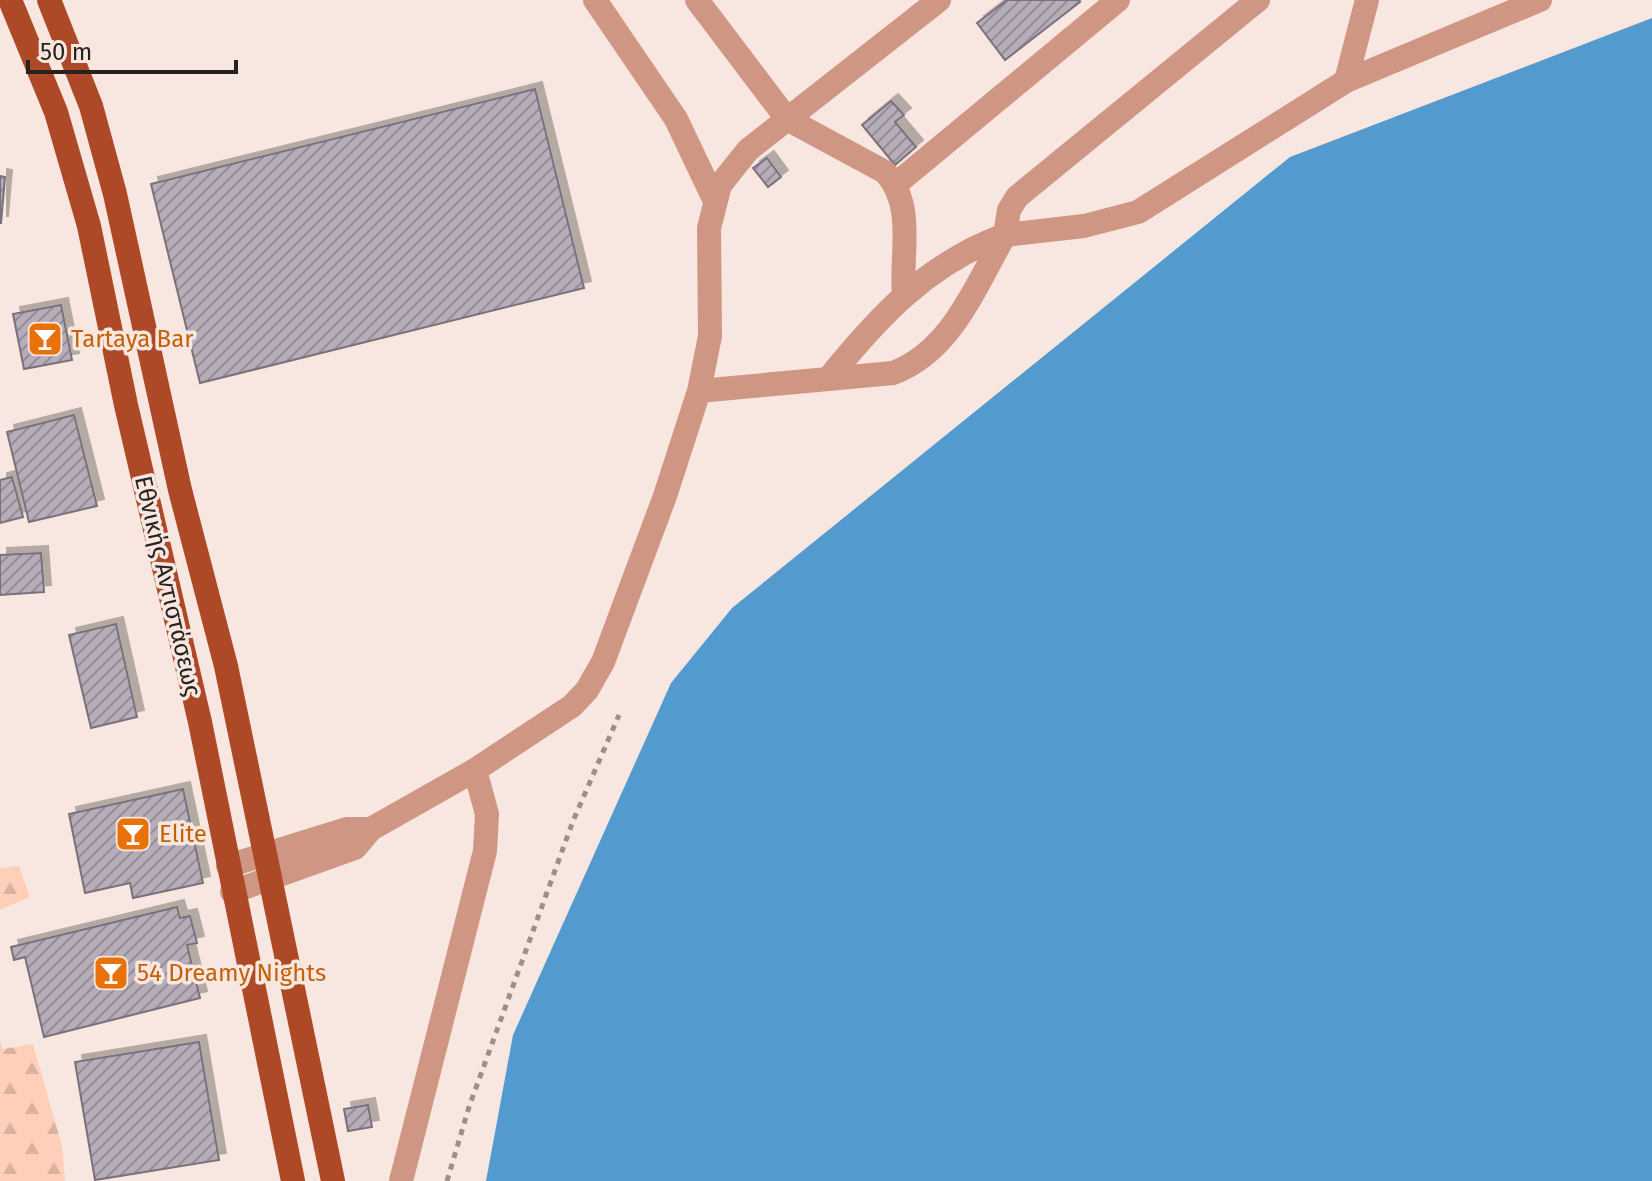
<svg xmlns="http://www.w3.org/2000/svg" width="1652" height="1181" viewBox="0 0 1652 1181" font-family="'Fira Sans',sans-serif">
<defs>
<pattern id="forest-firs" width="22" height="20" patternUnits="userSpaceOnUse" patternTransform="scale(2)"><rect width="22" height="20" fill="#ffcfb9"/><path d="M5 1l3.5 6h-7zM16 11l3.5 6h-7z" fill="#dbb19f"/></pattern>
<pattern id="building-hatch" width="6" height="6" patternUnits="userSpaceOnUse" patternTransform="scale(2)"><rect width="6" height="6" fill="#b6adb9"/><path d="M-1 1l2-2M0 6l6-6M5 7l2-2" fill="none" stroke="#948c96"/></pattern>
<filter id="shadow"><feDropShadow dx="7" dy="-7" stdDeviation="0" flood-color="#0004"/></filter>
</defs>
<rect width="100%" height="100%" fill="#f7e7e0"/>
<path fill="url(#forest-firs)" d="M 19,866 L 30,897 L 0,910 L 0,868 Z
M 0,1040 L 3,1049 L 33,1044 L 62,1146 L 65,1181 L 0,1181 Z"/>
<path fill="#539ace" d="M 1652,18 L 1652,1181 L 486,1181 L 513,1035 L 671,683 L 732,608 L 1290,157 Z"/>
<path fill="url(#building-hatch)" stroke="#7a717c" stroke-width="2" filter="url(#shadow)" d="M 1007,0 L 1079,0 L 1080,2 L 1005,60 L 977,23 Z
M 535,89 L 584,288 L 200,383 L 151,184 Z
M 891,101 L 904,115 L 895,122 L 916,147 L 895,165 L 862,125 Z
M 767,158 L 781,177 L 768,187 L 753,168 Z
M 0,176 L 5,177 L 1,223 L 0,223 Z
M 61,305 L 72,360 L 24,369 L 13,314 Z
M 74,415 L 97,506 L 29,522 L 7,432 Z
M 12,477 L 23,517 L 0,523 L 0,480 Z
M 41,553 L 44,592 L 0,595 L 0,555 Z
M 116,624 L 137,717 L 91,728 L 69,635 Z
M 183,789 L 203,883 L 133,898 L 130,883 L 85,893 L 69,814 Z
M 177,907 L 180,918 L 190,916 L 197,943 L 187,945 L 200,998 L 44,1037 L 25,957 L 14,960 L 11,947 Z
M 199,1042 L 219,1160 L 95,1180 L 75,1062 Z
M 368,1105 L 372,1127 L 348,1131 L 344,1109 Z"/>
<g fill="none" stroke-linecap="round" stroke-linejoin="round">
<path stroke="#9a8f89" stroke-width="5" stroke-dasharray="6 6" stroke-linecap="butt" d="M 447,1181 L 469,1107 L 573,821 L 619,715"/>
<path stroke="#d09684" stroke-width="24" d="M 595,0 L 676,119 L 714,199
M 697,0 L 787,119 L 885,172 C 916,206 900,254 904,296
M 1346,81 L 1367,0
M 896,184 L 1118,0
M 828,379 C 879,316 928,263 1005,235 L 1009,210 L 1017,197 L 1258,0
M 699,391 L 893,373 C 952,351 975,286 1005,235 L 1084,226 L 1138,212 L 1346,81 L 1540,0
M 228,866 L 347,829 L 371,829
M 232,892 L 355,848 L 371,829 L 475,770 L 572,706 L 587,690 L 603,662 L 665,496 L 699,391 L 710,336 L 709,228 L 720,185 L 748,150 L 939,0
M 401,1181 L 485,851 L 487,814 L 475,770"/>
<path stroke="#ae4927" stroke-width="24" d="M 10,0 L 56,112 L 89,226 L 126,405 L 200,722 L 293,1181
M 49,0 L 91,106 L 115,194 L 180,490 L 226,666 L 333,1181"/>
</g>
<defs>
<symbol id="bar-square" viewBox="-11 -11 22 22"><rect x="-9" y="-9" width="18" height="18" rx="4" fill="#e8710a" stroke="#f7e7e0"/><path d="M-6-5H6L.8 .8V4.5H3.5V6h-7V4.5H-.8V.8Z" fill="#fff"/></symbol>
</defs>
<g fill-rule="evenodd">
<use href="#bar-square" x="25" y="319" width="40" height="40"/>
<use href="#bar-square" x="113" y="814" width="40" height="40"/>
<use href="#bar-square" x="91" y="953" width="40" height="40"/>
</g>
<g text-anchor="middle" stroke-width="7" stroke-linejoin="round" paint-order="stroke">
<g font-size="24" fill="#c56008" stroke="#f7e7e0" text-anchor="start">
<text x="71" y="347">Tartaya Bar</text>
<text x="159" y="842">Elite</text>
<text x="137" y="981">54 Dreamy Nights</text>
</g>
<g font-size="24" fill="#28221f" stroke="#f7e7e0">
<text transform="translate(168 586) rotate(77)" y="8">Εθνικής Αντιστάσεως</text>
</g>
</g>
<path d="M28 60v12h208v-12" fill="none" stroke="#28221f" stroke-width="4"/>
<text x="40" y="60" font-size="24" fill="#28221f" stroke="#f7e7e0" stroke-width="6" paint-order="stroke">50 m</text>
</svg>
